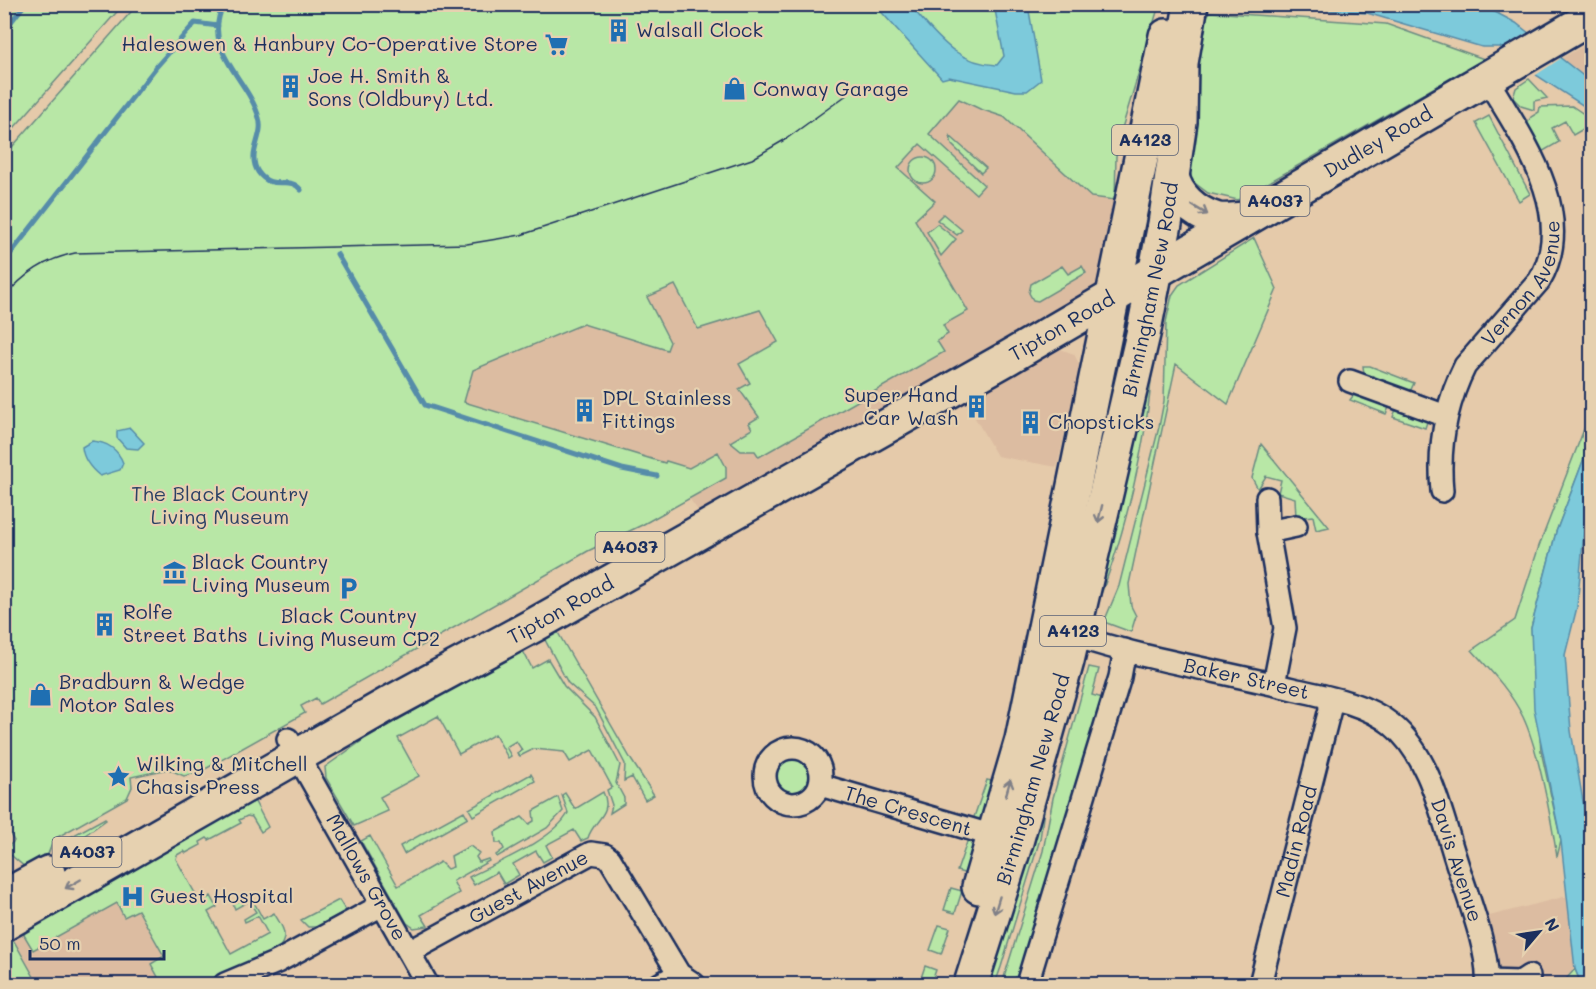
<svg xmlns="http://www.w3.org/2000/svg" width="1596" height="989" viewBox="0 0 1596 989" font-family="Mali,sans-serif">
<rect width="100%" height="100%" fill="#e5caaa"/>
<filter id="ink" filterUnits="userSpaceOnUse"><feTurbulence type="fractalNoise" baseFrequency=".0167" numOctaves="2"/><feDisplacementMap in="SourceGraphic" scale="12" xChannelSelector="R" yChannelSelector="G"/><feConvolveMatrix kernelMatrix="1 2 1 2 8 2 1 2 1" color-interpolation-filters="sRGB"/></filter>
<g filter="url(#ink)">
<path fill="#dcbca1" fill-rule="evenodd" d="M 1591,42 L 1591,82 L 1560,59 Z
M 959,99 L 980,109 L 1004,117 L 1091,197 L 1149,204 L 1138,273 L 704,519 L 689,498 L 4,271 ZM 849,194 L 778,341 L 761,310 L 675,285 L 473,370 Z
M 1060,349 L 1074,354 L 1080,366 L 1079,375 L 1057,467 L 997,456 L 963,397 L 1051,350 Z
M 131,867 L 235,984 L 5,984 L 4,941 L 15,941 L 24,935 L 27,925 Z
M 1563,897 L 1583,897 L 1591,984 L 1551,984 L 1529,976 L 1488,981 L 1474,920 Z"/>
<path fill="#b8e7a6" stroke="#6a8b82" stroke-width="1.5" d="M 4,5 L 123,5 L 5,138 L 4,138 Z
M 137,5 L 1159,5 L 1120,135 L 1116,156 L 1115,200 L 1091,197 L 1004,117 L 980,109 L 959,99 L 929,134 L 984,185 L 976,194 L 920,144 L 898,168 L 935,201 L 915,220 L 968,311 L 943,325 L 948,334 L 937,341 L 944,352 L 759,457 L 755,451 L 741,451 L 730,442 L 752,429 L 749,423 L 759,417 L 739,389 L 750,383 L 739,364 L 778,342 L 760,310 L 698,329 L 675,285 L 647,297 L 670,342 L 667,350 L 583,324 L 473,370 L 464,402 L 665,463 L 666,461 L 689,468 L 718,452 L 726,467 L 726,478 L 642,525 L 588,551 L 320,704 L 316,698 L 301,706 L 305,713 L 200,772 L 184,776 L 168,769 L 131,777 L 132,787 L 127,798 L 54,839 L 48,854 L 26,868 L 5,850 L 14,841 L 4,824 L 5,155 Z
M 1210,12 L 1386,24 L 1484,59 L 1238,200 L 1208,193 L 1180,172 L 1191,36 Z
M 1529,79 L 1547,98 L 1534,101 L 1534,110 L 1521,106 L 1513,98 L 1516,88 Z
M 1572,106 L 1591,119 L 1591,132 L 1585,128 L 1573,135 L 1565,121 L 1552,128 L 1559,142 L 1540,153 L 1526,126 L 1531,117 L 1539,112 L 1540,107 Z
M 1489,116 L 1530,194 L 1519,201 L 1476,123 Z
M 950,136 L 986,168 L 981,173 L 952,145 Z
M910 170a13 13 0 1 1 26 0a13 13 0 1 1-26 0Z
M 943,214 L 962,230 L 957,235 L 937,220 Z
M 937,224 L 956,239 L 941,256 L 927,232 Z
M 1254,238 L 1277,289 L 1228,404 L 1176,364 L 1129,584 L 1131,606 L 1136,616 L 1131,632 L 1104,622 L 1119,586 L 1159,427 L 1164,401 L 1166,322 L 1172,295 L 1179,285 Z
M 1062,266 L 1068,274 L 1082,266 L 1086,273 L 1038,301 L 1033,300 L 1029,293 L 1031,284 Z
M 1153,348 C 1151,429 1124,545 1091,618 Z
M 1363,366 L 1370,366 L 1414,383 L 1409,394 L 1364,375 Z
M 1356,392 L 1391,403 L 1386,414 L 1350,400 Z
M 1397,407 L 1428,419 L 1425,428 L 1393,417 Z
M 1591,411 L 1591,440 L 1556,532 L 1531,628 L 1541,751 L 1561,841 L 1557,857 C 1551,819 1539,751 1523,717 C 1511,692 1491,671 1472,650 L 1515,620 L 1539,546 Z
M 1261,444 L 1329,527 L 1316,530 L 1313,516 L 1296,518 L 1295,498 L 1278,493 L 1281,480 L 1266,476 L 1258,489 L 1252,478 Z
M 557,631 L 632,761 L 654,795 L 645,800 L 632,777 L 624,781 L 625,764 L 596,708 L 568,683 L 544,638 Z
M 522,649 L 532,668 L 548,659 L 564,686 L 595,717 L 620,765 L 616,783 L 624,798 L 624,804 L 610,813 L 612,805 L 607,790 L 612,787 L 592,750 L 570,762 L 564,752 L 534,749 L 520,756 L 517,753 L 522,750 L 516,741 L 506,747 L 511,756 L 508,758 L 495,734 L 459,754 L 438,716 L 398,738 L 419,776 L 380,797 L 388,811 L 354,826 L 326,778 L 325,767 L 366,738 Z
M 1089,667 L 1099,669 L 1092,695 L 1106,699 L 1020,984 L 1002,984 L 1043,851 L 1053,798 Z
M772 777a21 21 0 1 1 42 0a21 21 0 1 1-42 0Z
M 531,774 L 535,781 L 473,816 L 469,809 Z
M 987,780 L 996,782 L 982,818 L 973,820 Z
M 603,792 C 614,814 593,820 588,838 L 581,841 L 574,830 L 546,845 L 552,857 L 543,862 L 536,851 L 513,864 L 519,875 L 504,884 L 497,872 L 474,885 L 469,877 C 496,863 554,840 568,813 L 562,795 L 565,793 L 575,809 Z
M 558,797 L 563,811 L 547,828 L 497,857 L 496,855 L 504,849 L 501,843 L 496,843 L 495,832 L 522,817 L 529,824 L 534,821 L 533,811 Z
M 254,800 L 268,827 L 261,832 L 252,817 L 247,816 L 239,820 L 241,823 L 209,840 L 207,838 L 200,842 L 201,845 L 186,853 L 184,851 L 177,855 L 176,859 L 200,902 L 211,896 L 217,907 L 208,912 L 231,954 L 268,934 L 258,916 L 245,922 L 244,919 L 256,912 L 249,901 L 235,909 L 233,904 L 250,895 L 263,919 L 274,913 C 277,919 284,927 284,934 C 286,957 245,964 228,970 L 230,973 L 203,984 L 144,984 L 158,977 L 151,964 L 164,956 L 138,910 L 124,917 L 117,903 L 33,950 L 24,935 L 27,925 Z
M 1045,803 L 1040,839 L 1001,967 L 995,984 L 989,984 Z
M 464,811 L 468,818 L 404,854 L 400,846 Z
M 105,818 L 106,820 L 67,848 L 63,841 Z
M 370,836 L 398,886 L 440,862 L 447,869 L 453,867 L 451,856 L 470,846 L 479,853 L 476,857 L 479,862 L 488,859 L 489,861 L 453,881 L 459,893 L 421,915 L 428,926 L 414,928 L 407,923 L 361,841 Z
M 968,839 L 974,850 L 967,874 L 957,871 Z
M 951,888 L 962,891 L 955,913 L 944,910 Z
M 339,900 L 346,911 L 317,927 L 308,927 L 301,920 Z
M 939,925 L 950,928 L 941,954 L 930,950 Z
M 8,939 L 14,941 L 38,984 L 5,984 L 4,941 Z
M 925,966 L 936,970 L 931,984 L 919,984 Z
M 1575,969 L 1581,984 L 1566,984 L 1567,978 Z"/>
<path fill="#7dcadb" stroke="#568ca9" stroke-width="1.5" d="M 1468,4 L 1495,12 L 1516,23 L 1591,82 L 1591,108 L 1587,108 L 1536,75 L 1500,47 L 1482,47 L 1367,13 L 1253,5 Z
M 875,5 L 909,5 C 937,34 953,63 997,65 L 1004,56 L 994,5 L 1028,5 L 1041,80 L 1027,91 L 1016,91 L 949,77 L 942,79 Z
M 130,428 L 144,443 L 138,449 L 126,448 L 117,438 L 117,431 Z
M 1591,440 L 1591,509 L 1585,521 L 1577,607 L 1565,655 L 1571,731 L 1591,848 L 1591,984 L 1581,984 L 1575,969 L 1561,841 L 1534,709 L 1531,628 L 1556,532 Z
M 92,441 C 106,442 118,449 123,463 L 120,470 L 100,476 C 90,468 83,459 82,447 Z"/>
<path fill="#e5caaa" d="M 1527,33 L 1560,59 L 1533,77 L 1499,50 Z"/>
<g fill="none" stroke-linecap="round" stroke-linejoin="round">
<path stroke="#568ca9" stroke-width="5" d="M 224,4 C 200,50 249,79 259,118 C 265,136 246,153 258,172 C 273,193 289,174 301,190
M 4,31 L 25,4
M 337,254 L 425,405 L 622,469 L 657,476
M 4,262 L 157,66 L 195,23 L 218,26"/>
<defs>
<g id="street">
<path d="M 1350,381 L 1446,416"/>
<path id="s1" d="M 1442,491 C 1438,447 1445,406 1465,366 L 1539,281 C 1579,215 1521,136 1487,79"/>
<path d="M 1267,498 L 1268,532 L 1285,628 L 1274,684"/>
<path d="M 1268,532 L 1296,526"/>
<path id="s2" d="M 1072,635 C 1144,659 1220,671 1293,689 C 1324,696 1365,703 1391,724 C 1429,754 1441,813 1455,857 C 1465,890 1490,951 1487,984"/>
<path id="s3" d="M 288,739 L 427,984"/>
<circle cx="793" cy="776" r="28"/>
<path id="s4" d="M 820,785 L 994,836"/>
<path id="s5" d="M 409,952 L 591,853 L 605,855 L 610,859 L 679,974 L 694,984"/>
<path d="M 1488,981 L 1520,982 L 1529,976"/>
<path d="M 225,984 L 277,962 L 382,905"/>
<path d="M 660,984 L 679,974"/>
<path d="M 1027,984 L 1120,677 L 1125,650"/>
<path id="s6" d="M 1260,984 L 1330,709 L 1329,698"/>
</g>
<g id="primary">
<path d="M 1172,176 C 1176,196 1195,213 1215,219 C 1223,222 1236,219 1245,219"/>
<path d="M 4,897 L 48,873"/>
<path id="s7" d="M 4,924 L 390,703 L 536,624 L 1006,359 L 1592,17"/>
</g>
<g id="highway">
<path d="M 979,887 L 1022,740 L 1166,36"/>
<path id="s8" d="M 971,984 L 1016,842 L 1067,661 L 1144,330 L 1165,224 L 1180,122 L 1181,63 L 1191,4"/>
</g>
</defs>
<use href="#street" stroke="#1b2f5e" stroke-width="26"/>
<use href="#primary" stroke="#1b2f5e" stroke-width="38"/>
<use href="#highway" stroke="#1b2f5e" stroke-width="38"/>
<use href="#street" stroke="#e6d1b0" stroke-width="21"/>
<use href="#primary" stroke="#e6d1b0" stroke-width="33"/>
<use href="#highway" stroke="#e6d1b0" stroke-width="33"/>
<path stroke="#1b2f5e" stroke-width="1.5" d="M 4,298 C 23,274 45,259 75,253 L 467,244 L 521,235 L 752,159 L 786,139 L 848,94"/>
</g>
<defs><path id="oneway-shaft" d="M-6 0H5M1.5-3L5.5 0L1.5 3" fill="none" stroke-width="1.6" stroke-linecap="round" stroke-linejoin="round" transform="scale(1.5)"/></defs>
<g stroke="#808087">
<use href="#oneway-shaft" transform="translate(1200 210) rotate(31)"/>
<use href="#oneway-shaft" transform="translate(1100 514) rotate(104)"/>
<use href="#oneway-shaft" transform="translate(1008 788) rotate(-74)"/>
<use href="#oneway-shaft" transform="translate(73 884) rotate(150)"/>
<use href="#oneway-shaft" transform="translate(997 905) rotate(107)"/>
</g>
</g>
<defs>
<symbol id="building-bare" viewBox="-9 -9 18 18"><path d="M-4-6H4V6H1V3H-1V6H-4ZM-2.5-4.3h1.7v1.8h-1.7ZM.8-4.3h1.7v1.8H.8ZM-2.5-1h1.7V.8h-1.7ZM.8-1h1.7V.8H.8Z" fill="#1f6fb2" stroke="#e6d1b0" stroke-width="2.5" paint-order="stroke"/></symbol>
<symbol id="supermarket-bare" viewBox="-9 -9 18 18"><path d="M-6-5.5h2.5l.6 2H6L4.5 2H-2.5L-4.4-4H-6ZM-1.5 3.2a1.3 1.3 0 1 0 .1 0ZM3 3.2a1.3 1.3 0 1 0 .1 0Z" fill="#1f6fb2" stroke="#e6d1b0" stroke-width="2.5" paint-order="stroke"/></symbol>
<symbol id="shop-bare" viewBox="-9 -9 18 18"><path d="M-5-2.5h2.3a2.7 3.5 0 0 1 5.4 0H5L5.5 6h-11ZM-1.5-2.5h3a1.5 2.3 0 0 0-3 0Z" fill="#1f6fb2" stroke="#e6d1b0" stroke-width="2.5" paint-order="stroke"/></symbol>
<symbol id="museum-bare" viewBox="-9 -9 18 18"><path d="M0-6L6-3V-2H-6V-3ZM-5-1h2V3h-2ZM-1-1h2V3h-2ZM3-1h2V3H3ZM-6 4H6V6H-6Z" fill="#1f6fb2" stroke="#e6d1b0" stroke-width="2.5" paint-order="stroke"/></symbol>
<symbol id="parking-bare" viewBox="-9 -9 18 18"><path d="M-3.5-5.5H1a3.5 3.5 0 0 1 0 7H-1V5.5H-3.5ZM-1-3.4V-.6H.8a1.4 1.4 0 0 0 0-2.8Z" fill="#1f6fb2" stroke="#e6d1b0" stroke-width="2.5" paint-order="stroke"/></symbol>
<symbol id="sight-bare" viewBox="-9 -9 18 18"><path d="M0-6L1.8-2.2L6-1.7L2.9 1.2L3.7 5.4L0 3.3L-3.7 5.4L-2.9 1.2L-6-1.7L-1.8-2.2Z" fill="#1f6fb2" stroke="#e6d1b0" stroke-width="2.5" paint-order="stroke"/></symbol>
<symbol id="hospital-bare" viewBox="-9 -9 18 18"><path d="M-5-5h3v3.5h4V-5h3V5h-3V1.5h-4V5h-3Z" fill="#1f6fb2" stroke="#e6d1b0" stroke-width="2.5" paint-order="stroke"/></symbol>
</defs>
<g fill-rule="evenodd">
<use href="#building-bare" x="602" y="14" width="33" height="33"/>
<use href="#supermarket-bare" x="540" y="28" width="33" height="33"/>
<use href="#building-bare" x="274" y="70" width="33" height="33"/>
<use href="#shop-bare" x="718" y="72" width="33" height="33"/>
<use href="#building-bare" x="960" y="390" width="33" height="33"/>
<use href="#building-bare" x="568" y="394" width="33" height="33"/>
<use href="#building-bare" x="1014" y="406" width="33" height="33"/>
<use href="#museum-bare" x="158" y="556" width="33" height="33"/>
<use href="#parking-bare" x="332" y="572" width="33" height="33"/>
<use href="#building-bare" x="88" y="608" width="33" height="33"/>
<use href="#shop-bare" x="24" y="678" width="33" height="33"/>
<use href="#sight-bare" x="102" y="760" width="33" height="33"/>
<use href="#hospital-bare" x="116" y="880" width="33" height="33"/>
</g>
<g text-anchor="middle" stroke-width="4.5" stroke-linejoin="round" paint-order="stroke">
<g fill="#e6d1b0" stroke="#586077" stroke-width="1.5">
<rect x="1112" y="125" width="66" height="30" rx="4.5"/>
<rect x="1240.5" y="186" width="69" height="30" rx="4.5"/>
<rect x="595.5" y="532" width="69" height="30" rx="4.5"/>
<rect x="1040" y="616" width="66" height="30" rx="4.5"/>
<rect x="52.5" y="837" width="69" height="30" rx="4.5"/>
</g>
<g font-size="18" font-weight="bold" fill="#1b2f5e">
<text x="1145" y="146">A4123</text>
<text x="1275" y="207">A4037</text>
<text x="630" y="553">A4037</text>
<text x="1073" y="637">A4123</text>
<text x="87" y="858">A4037</text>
</g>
<g font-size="20" fill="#1b2f5e" stroke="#e6d1b0" text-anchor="start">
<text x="636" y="37">Walsall Clock</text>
<text x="538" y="51" text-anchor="end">Halesowen &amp; Hanbury Co-Operative Store</text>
<text x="308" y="83">Joe H. Smith &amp;<tspan x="308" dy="23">Sons (Oldbury) Ltd.</tspan></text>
<text x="753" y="96">Conway Garage</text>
<text x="958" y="402" text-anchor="end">Super Hand<tspan x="958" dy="23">Car Wash</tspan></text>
<text x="602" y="405">DPL Stainless<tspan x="602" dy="23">Fittings</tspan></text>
<text x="1048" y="429">Chopsticks</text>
<text x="192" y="569">Black Country<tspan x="192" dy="23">Living Museum</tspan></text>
<text x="123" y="619">Rolfe<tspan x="123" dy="23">Street Baths</tspan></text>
<text x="349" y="623" text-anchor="middle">Black Country<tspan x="349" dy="23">Living Museum CP2</tspan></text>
<text x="59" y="689">Bradburn &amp; Wedge<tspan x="59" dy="23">Motor Sales</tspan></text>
<text x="136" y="771">Wilking &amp; Mitchell<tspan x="136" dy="23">Chasis Press</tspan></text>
<text x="150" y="903">Guest Hospital</text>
</g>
<g font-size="20" fill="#1b2f5e" stroke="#e6d1b0">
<text dy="7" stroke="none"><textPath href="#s7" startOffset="1581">Dudley Road</textPath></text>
<text dy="7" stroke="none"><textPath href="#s1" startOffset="232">Vernon Avenue</textPath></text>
<text dy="7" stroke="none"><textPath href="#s8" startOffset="718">Birmingham New Road</textPath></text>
<text dy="7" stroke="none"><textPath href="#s7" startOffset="1215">Tipton Road</textPath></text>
<text dy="7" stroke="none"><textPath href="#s7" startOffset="639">Tipton Road</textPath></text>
<text dy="7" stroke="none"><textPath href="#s2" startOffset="180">Baker Street</textPath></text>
<text dy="7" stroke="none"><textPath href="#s8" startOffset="214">Birmingham New Road</textPath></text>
<text dy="7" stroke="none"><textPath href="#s4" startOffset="92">The Crescent</textPath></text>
<text dy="7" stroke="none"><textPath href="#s6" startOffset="147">Madin Road</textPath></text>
<text dy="7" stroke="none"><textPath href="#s2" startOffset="486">Davis Avenue</textPath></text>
<text dy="7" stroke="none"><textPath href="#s3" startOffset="159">Mallows Grove</textPath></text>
<text dy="7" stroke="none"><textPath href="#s5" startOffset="136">Guest Avenue</textPath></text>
</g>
<g font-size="20" fill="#2b4165" stroke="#e6d1b0">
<text x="220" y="501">The Black Country<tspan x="220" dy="23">Living Museum</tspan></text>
</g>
</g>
<rect width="1596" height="989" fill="none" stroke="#e6d1b0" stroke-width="24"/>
<rect x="12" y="12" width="1572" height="965" fill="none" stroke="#1b2f5e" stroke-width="2" filter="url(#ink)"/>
<g transform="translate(1539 932) rotate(61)" stroke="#e6d1b0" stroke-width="4.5" paint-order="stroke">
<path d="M0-4.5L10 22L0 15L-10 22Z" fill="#1b2f5e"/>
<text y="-9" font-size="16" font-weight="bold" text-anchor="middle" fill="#1b2f5e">N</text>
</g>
<path d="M30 950v9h134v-9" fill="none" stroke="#1b2f5e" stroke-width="3"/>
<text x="39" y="950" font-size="18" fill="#1b2f5e" stroke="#e6d1b0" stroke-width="4.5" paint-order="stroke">50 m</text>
</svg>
